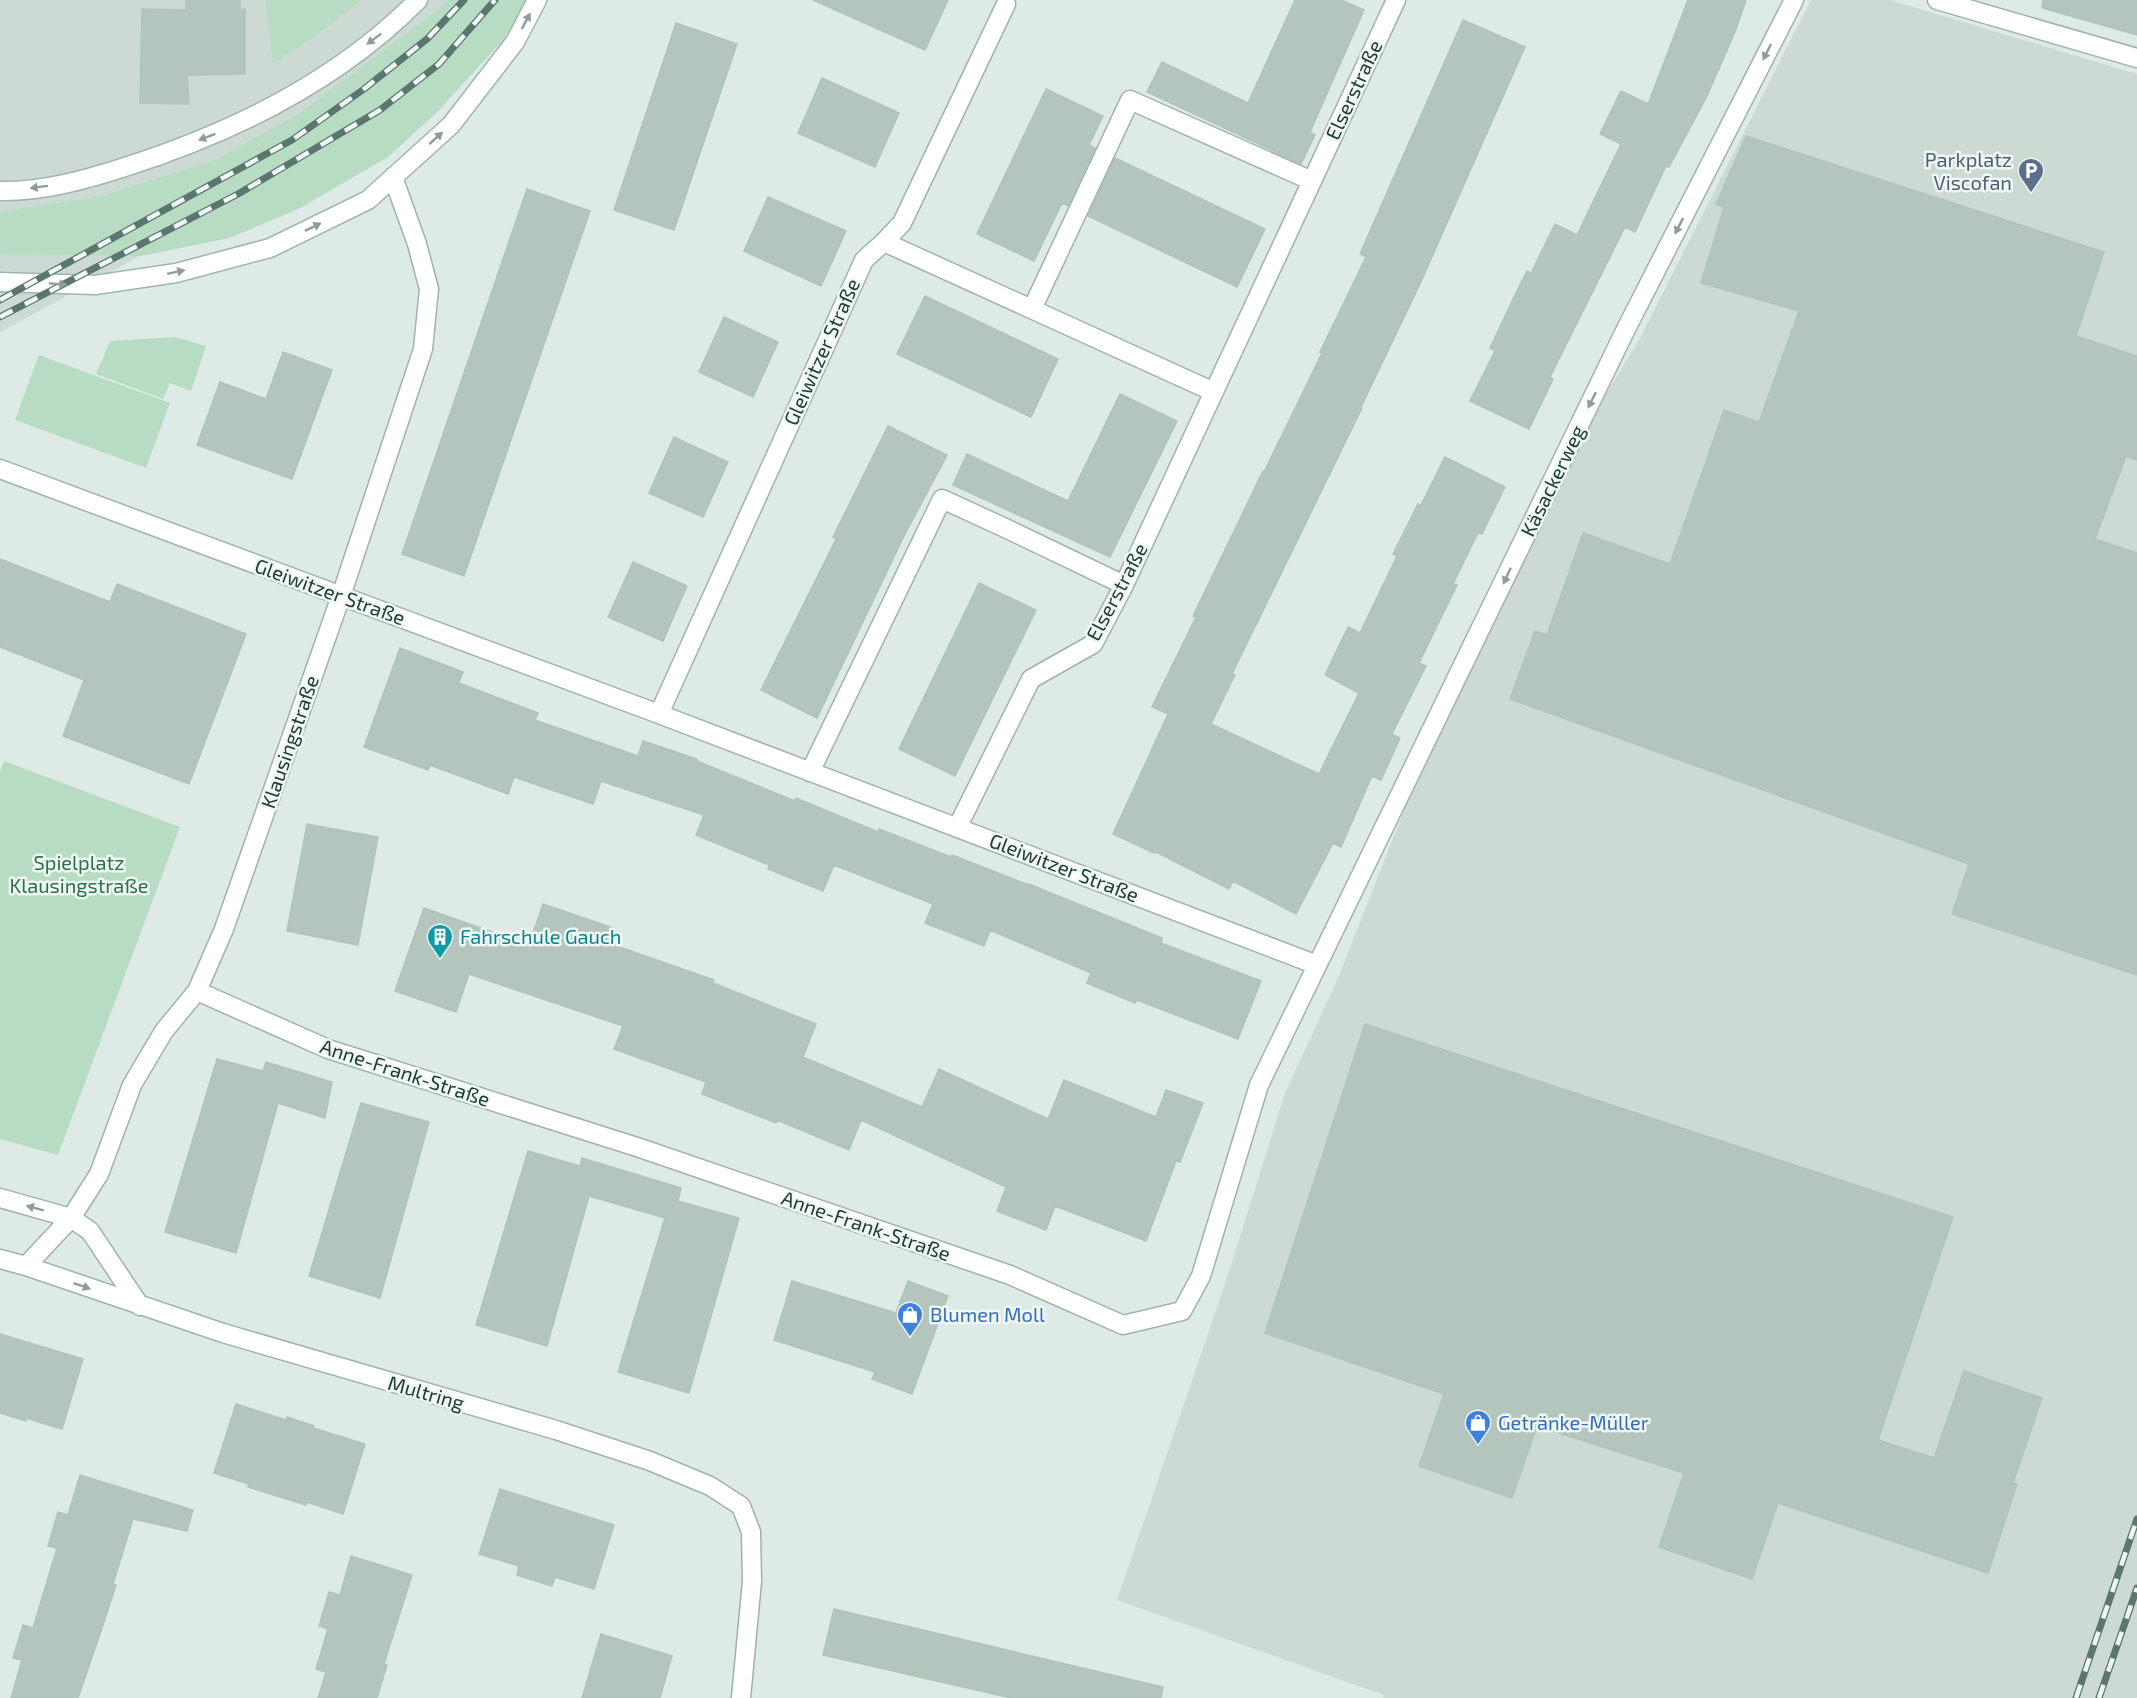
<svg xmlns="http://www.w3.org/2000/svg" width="2137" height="1698" viewBox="0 0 2137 1698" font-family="'Exo 2',sans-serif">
<rect width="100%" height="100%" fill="#deeae5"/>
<path fill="#cddad4" d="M 0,0 L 527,0 L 504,39 L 437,112 L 388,157 L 298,209 L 229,238 L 140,256 L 0,332 Z
M 1811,0 L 1890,0 L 2137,74 L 2137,1698 L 1383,1698 L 1384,1695 L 1117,1600 L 1226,1281 L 1285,1093 L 1338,978 L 1447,701 L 1546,493 L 1639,340 Z"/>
<path fill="#b7dcc3" d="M 265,0 L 362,0 L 311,39 L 273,64 Z
M 447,0 L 527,0 L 504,39 L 437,112 L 388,157 L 298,209 L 229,238 L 140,256 L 0,254 L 0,212 L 101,196 L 213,161 L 300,113 L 439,9 Z
M 175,337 L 206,346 L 191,391 L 170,383 L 163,399 L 96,374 L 110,341 Z
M 39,355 L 170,403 L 146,468 L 15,420 Z
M 4,761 L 180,827 L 58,1155 L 0,1139 L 0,772 Z"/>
<path fill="#b4c5be" stroke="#b1c3bd" stroke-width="1.5" d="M 186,0 L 240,0 L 240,10 L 245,9 L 245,74 L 187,75 L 189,104 L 140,103 L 142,9 L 186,10 Z
M 813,0 L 948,0 L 925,50 Z
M 1295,0 L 1341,0 L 1364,10 L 1310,132 L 1315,135 L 1301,164 L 1147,92 L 1162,62 L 1248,103 Z
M 1688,0 L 1746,0 L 1735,32 L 1707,96 L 1669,167 L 1666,166 L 1635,232 L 1625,227 L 1550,377 L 1553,379 L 1529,429 L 1470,401 L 1495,351 L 1490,348 L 1514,297 L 1527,271 L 1531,273 L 1555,224 L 1577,235 L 1621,144 L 1600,134 L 1621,91 L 1648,104 Z
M 2043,0 L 2137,0 L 2137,35 L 2042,8 Z
M 1463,20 L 1525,47 L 1419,286 L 1361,407 L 1362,408 L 1232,674 L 1235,675 L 1211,724 L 1319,774 L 1359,693 L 1325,675 L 1348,627 L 1360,633 L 1397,556 L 1393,554 L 1418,504 L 1421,505 L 1445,457 L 1505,487 L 1482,534 L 1478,533 L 1453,584 L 1457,585 L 1419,663 L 1426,666 L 1392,734 L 1400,738 L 1381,780 L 1372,776 L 1341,847 L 1333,843 L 1296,914 L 1233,881 L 1229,889 L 1154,851 L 1154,853 L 1113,834 L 1168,714 L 1152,707 L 1196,617 L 1193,616 L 1263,471 L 1264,472 L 1322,353 L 1320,352 L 1366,257 L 1360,254 Z
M 676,23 L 737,44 L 674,230 L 614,210 Z
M 822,78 L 899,113 L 875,167 L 798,133 Z
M 1046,89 L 1103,116 L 1089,145 L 1095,148 L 1068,206 L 1062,203 L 1034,261 L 977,234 Z
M 1746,136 L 2104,252 L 2076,336 L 2137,356 L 2137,460 L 2126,456 L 2095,539 L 2137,553 L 2137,975 L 1952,914 L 1969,864 L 1510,699 L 1535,631 L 1547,635 L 1583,533 L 1670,564 L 1724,410 L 1759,422 L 1799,311 L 1701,283 L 1724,207 L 1716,204 Z
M 1115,158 L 1265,229 L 1237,287 L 1088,216 Z
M 527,189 L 590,211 L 464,576 L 402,554 Z
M 768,197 L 846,231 L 821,286 L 744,251 Z
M 925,296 L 1058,359 L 1031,417 L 897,354 Z
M 724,317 L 778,342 L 753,397 L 699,372 Z
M 283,352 L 332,370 L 292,479 L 197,445 L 220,382 L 266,399 Z
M 1120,394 L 1177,421 L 1110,557 L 953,485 L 967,454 L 1068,501 Z
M 888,426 L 947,455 L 904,536 L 817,718 L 761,690 L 836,539 L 833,537 Z
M 674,437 L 728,462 L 703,517 L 649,493 Z
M 0,559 L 110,602 L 117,584 L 246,634 L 189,784 L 63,736 L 84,680 L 0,647 Z
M 633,562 L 687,586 L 663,641 L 608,617 Z
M 979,583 L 1036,610 L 955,776 L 899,749 Z
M 400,648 L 463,672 L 459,683 L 538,713 L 535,720 L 638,756 L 643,741 L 697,759 L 697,761 L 795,801 L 796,798 L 878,832 L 879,829 L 951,857 L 952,855 L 1029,885 L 1029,884 L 1162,938 L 1161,943 L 1261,981 L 1238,1039 L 1137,1000 L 1135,1003 L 1087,983 L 1091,973 L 990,930 L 984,946 L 925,923 L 933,904 L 834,865 L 823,891 L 768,869 L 769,865 L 696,835 L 704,815 L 601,781 L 593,804 L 514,777 L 508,794 L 430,765 L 428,770 L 364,747 Z
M 307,824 L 378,837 L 358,945 L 287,931 Z
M 543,904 L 613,928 L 608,943 L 714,980 L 713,983 L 816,1024 L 803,1057 L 922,1107 L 939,1069 L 1048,1119 L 1064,1080 L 1156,1117 L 1166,1090 L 1203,1103 L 1180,1162 L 1176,1161 L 1146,1241 L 1055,1206 L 1046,1230 L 997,1211 L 1006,1187 L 861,1120 L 849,1150 L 777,1120 L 776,1123 L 702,1094 L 706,1082 L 614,1049 L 623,1026 L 469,974 L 456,1012 L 395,991 L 424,908 L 529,945 Z
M 1365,1024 L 1953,1217 L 1878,1440 L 1934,1458 L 1964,1371 L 2042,1398 L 2013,1483 L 2017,1484 L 1988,1573 L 1778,1503 L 1752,1579 L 1659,1547 L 1684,1473 L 1537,1426 L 1512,1498 L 1419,1466 L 1444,1394 L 1265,1333 Z
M 217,1059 L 263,1071 L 266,1062 L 332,1082 L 325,1118 L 278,1103 L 236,1253 L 165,1232 Z
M 361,1103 L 429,1122 L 380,1298 L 309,1276 Z
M 528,1151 L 580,1166 L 582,1158 L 681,1188 L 678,1201 L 739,1218 L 689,1393 L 618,1372 L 665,1218 L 589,1196 L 547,1346 L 476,1325 Z
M 792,1281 L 896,1313 L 908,1281 L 948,1296 L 912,1394 L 872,1379 L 875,1372 L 774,1340 Z
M 0,1334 L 83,1359 L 62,1429 L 26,1418 L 26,1421 L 0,1413 Z
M 236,1404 L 286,1420 L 287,1417 L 314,1426 L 313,1428 L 365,1444 L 343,1514 L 307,1502 L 306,1505 L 248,1487 L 249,1484 L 214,1473 Z
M 80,1475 L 193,1510 L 187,1531 L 133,1519 L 113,1584 L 116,1585 L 101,1631 L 78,1698 L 11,1698 L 22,1660 L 13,1658 L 23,1625 L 33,1628 L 57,1548 L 48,1546 L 58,1512 L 68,1515 Z
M 500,1489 L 614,1525 L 594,1589 L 555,1577 L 552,1586 L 517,1575 L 519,1566 L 479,1554 Z
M 351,1556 L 412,1575 L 384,1664 L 387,1665 L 377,1698 L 318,1698 L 326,1672 L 316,1669 L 328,1629 L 319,1626 L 329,1592 L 340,1595 Z
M 834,1609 L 1163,1687 L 1161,1698 L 1011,1698 L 823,1655 Z
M 601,1634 L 672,1656 L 660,1698 L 582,1698 Z"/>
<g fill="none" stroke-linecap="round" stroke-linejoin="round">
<defs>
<path id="street" d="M 1937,0 L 2137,58
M 1312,181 L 1396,0
M 884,242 L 1214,392
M 0,469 L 659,714 L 1317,965
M 659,714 L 864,260 L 884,242 L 902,223 L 1006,4
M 810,772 L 942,499 L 1003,527 L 1124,585
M 957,828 L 1031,679 L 1093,644 L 1124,585 L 1312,181 L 1130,100 L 1032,309
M 197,991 L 328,1049 L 640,1148 L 1010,1275 L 1123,1325 L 1182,1311 L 1201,1276 L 1259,1085 L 1625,331 L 1794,0
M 0,1198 L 71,1218 L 90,1231 L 140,1306
M 0,1259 L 26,1266 L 223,1333 L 556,1430 L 650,1461 L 710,1486 L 741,1506 L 751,1532 L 752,1581 L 741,1698
M 26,1266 L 71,1218 L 99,1174 L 132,1085 L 164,1031 L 197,991 L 224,929 L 341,596 L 423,349 L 429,289 L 417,244 L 393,177"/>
<path id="secondary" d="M 0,191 C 41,192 85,180 125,167 C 232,133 338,81 418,0
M 0,282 L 95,285 L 176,273 L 270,248 L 368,200 L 451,125 L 515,42 L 537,0"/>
</defs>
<use href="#street" stroke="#a1b2ac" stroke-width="21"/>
<use href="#secondary" stroke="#9eb6ae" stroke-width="21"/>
<use href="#street" stroke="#fff" stroke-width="18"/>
<use href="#secondary" stroke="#fff" stroke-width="18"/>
<defs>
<path id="rail" d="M 0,300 L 292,140 L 364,89 L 427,39 L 464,0
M 0,317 L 238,194 L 380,110 L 439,64 L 495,0
M 2076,1698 L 2137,1519
M 2099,1698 L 2137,1588"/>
</defs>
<use href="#rail" stroke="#5a766f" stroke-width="7"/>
<use href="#rail" stroke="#eff7f3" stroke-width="4.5" stroke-dasharray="14" stroke-linecap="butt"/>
</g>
<defs><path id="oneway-solid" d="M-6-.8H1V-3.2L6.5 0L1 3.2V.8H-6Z" transform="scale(1.5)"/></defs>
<g fill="#909c9a">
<use href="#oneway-solid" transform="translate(526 21) rotate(-62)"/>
<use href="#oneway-solid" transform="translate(374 39) rotate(143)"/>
<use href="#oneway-solid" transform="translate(1767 52) rotate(117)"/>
<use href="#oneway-solid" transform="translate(207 137) rotate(159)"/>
<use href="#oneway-solid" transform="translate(436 138) rotate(-42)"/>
<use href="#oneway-solid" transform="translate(39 187) rotate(173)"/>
<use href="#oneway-solid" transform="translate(1679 226) rotate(117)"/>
<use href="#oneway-solid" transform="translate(313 227) rotate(-26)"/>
<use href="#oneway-solid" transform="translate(176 272) rotate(-12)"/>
<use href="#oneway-solid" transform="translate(58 284) rotate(4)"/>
<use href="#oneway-solid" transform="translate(1592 400) rotate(116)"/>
<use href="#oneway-solid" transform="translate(1507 576) rotate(115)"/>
<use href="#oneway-solid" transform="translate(35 1208) rotate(-165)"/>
<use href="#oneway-solid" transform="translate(82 1286) rotate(19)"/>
</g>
<defs>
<symbol id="parking-pin" viewBox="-11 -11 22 30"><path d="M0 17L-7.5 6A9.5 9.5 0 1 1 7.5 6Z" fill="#5c6f8a" stroke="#eff7f3"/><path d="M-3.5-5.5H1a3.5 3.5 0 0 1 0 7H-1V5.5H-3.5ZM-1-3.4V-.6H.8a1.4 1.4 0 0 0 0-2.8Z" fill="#fff"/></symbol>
<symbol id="building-pin" viewBox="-11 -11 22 30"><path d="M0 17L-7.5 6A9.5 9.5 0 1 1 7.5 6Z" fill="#0f9aa8" stroke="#eff7f3"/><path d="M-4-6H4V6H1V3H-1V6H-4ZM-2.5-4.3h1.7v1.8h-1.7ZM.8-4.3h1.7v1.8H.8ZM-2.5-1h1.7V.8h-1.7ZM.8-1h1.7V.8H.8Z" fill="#fff"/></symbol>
<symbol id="shop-pin" viewBox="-11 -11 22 30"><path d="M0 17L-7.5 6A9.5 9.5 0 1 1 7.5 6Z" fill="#3f7fe0" stroke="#eff7f3"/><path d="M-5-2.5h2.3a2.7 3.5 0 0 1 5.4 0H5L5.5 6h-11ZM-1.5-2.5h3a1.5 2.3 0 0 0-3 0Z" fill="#fff"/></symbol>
</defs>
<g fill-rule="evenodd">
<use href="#parking-pin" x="2016" y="156" width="30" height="40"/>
<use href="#building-pin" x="425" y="922" width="30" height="40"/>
<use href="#shop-pin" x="895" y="1300" width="30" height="40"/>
<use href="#shop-pin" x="1463" y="1408" width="30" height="40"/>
</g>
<g text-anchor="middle" stroke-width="5" stroke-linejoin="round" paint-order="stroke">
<g font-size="20" fill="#203a34" stroke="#eff7f3">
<text transform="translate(1354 90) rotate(-65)" y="7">Elserstraße</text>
<text transform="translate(822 352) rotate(-66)" y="7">Gleiwitzer Straße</text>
<text transform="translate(1553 481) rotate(-64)" y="7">Käsackerweg</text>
<text transform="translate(330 592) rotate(20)" y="7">Gleiwitzer Straße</text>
<text transform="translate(1117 592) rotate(-62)" y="7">Elserstraße</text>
<text transform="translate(290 742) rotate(-71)" y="7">Klausingstraße</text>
<text transform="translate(1064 868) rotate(21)" y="7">Gleiwitzer Straße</text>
<text transform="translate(405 1073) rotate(18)" y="7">Anne-Frank-Straße</text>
<text transform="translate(866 1226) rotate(19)" y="7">Anne-Frank-Straße</text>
<text transform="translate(426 1393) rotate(16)" y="7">Multring</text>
</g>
<g font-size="20" fill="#4e5e75" stroke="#eff7f3" text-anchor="end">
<text x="2012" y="167">Parkplatz<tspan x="2012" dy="23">Viscofan</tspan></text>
</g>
<g font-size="20" fill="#2a7049" stroke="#eff7f3">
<text x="79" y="870">Spielplatz<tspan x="79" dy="23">Klausingstraße</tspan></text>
</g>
<g font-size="20" fill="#0d838f" stroke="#eff7f3" text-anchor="start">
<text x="460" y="944">Fahrschule Gauch</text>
</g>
<g font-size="20" fill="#366cbe" stroke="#eff7f3" text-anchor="start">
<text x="930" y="1322">Blumen Moll</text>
<text x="1498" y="1430">Getränke-Müller</text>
</g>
</g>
</svg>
